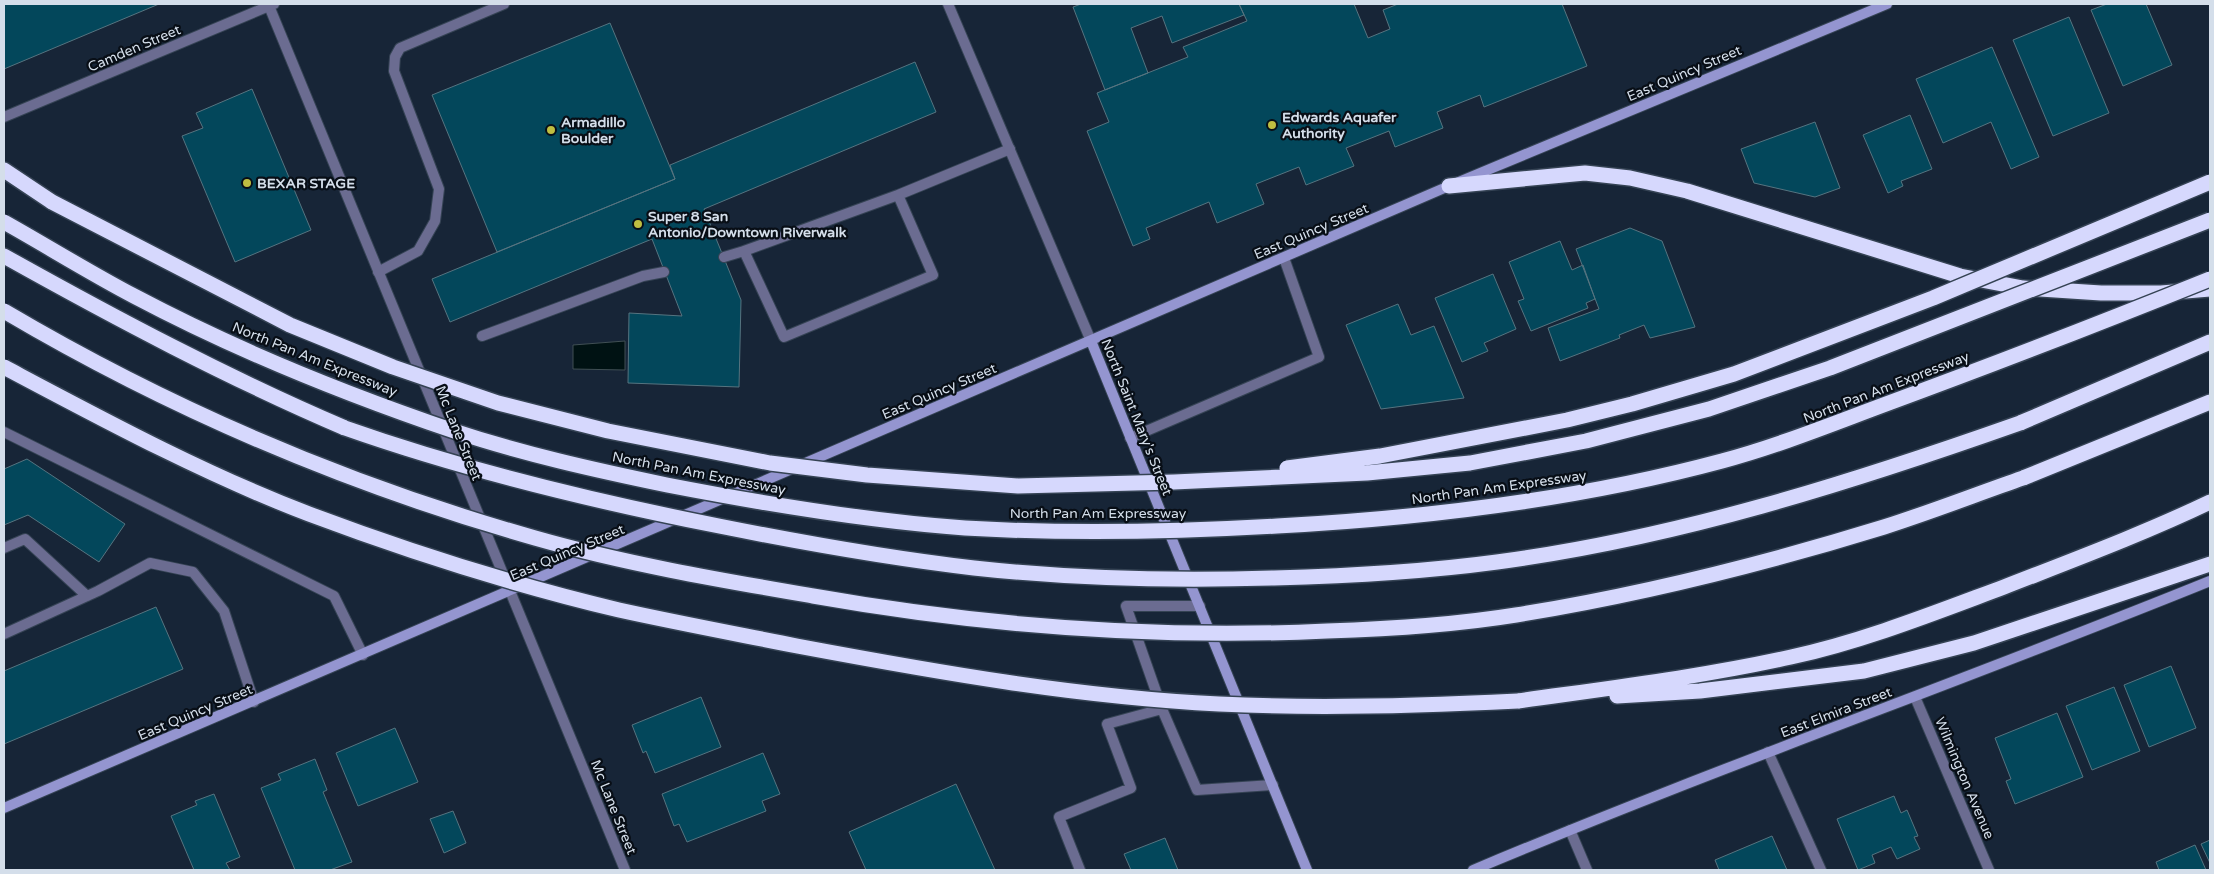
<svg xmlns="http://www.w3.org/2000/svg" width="2214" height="874" viewBox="0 0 2214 874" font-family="'Varela Round',sans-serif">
<rect width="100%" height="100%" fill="#172537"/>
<path fill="#001213" stroke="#404f54" d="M 625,341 L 625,370 L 573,369 L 573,345 Z"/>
<path fill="#03475b" stroke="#567480" d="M 4,4 L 159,4 L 4,69 Z
M 1081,4 L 1239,4 L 1244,15 L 1172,43 L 1162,16 L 1131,28 L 1148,73 L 1105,90 L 1073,7 Z
M 1239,4 L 1354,4 L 1368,38 L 1390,29 L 1383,10 L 1398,4 L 1562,4 L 1587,66 L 1484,107 L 1480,95 L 1437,112 L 1443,128 L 1395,147 L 1389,131 L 1346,148 L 1354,166 L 1306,185 L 1299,167 L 1256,184 L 1264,204 L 1217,223 L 1209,202 L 1146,228 L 1150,239 L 1133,246 L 1087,131 L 1109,122 L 1097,93 L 1188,57 L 1183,47 L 1247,21 Z
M 2107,4 L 2146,4 L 2172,65 L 2123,86 L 2091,10 Z
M 2069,17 L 2109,113 L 2053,136 L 2013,40 Z
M 610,23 L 675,179 L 497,252 L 432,95 Z
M 1992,47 L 2039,157 L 2011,169 L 1991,122 L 1943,143 L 1916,79 Z
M 915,62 L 936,112 L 704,209 L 741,300 L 739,387 L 628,383 L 629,313 L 682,316 L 652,239 L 450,322 L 432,279 L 675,179 L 670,165 Z
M 252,89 L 311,230 L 235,262 L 182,136 L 203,128 L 196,113 Z
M 1910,115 L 1932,169 L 1901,181 L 1903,186 L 1888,193 L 1863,135 Z
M 1815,122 L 1840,188 L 1815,197 L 1754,183 L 1741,149 Z
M 1630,228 L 1662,241 L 1695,327 L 1650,338 L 1644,325 L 1619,335 L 1620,338 L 1560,361 L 1548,328 L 1599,309 L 1576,249 Z
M 1560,241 L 1572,270 L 1583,265 L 1595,299 L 1586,303 L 1588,308 L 1531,331 L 1518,301 L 1524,299 L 1509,262 Z
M 1493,274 L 1516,329 L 1484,343 L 1488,351 L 1462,362 L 1435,298 Z
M 1398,304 L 1411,335 L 1434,326 L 1464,398 L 1381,409 L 1346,325 Z
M 27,459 L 125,524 L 99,562 L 28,515 L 4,525 L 4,469 Z
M 156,607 L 183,669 L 4,744 L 4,671 Z
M 2171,666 L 2196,728 L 2149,747 L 2124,685 Z
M 2114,687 L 2140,751 L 2092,770 L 2066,706 Z
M 701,697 L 721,747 L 655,773 L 646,751 L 643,753 L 632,725 Z
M 2057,713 L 2083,777 L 2015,804 L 2006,781 L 2011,779 L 1995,738 Z
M 395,728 L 418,782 L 358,806 L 336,753 Z
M 763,753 L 780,794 L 762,801 L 766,811 L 687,842 L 679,824 L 674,826 L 662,794 Z
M 315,759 L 327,790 L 323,792 L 352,862 L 330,870 L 295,870 L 261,788 L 281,780 L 278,774 Z
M 956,784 L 995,870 L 866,870 L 849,832 Z
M 214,794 L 240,857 L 226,863 L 230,870 L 194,870 L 171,816 L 197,805 L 195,801 Z
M 1894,796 L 1901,813 L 1907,810 L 1918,836 L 1914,837 L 1920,849 L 1897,859 L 1891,847 L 1872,855 L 1875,863 L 1858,870 L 1837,819 Z
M 453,811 L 466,843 L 444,853 L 430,819 Z
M 1772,836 L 1787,870 L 1719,870 L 1715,860 Z
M 1165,838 L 1178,870 L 1131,870 L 1124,854 Z
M 2210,840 L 2210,863 L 2201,844 Z
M 2195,845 L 2206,870 L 2159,870 L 2156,862 Z"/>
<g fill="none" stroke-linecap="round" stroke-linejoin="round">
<defs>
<path id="service" d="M 898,195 L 933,275 L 784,337 L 744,251 L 898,195 L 1010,149
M 724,257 L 744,251
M 378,272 L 418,251 L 435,221 L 439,189 L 394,71 L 395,57 L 400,48 L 504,4
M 482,336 L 643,276 L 664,272
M 4,432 L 334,596 L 363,655
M 1130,438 L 1319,357 L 1284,258
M 4,548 L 25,539 L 87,596
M 4,634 L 98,591 L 150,563 L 193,572 L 224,611 L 254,702
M 1160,703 L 1126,606 L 1200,606
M 1768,752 L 1821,870
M 1570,830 L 1587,870
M 1080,870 L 1059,817 L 1131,788 L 1107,724 L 1162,709 L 1197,790 L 1273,785"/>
<path id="minor" d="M 269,6 L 625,870
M 1915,697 L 1989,870"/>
<path id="tertiary" d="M 948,4 L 1091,341
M 4,117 L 274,4"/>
<path id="secondary" d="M 1091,341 L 1307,870
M 4,808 L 1449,186 L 1887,4
M 1473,870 C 1716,768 1966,680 2210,581"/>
<path id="motorway" d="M 4,170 L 52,202
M 1449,186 L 1585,173 L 1630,178 L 1687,191 L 1960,276 L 2023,288 L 2101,293 L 2161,293 L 2210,289
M 4,256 C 115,318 228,378 345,428
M 2020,423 L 2210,342
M 2023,478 L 2210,402
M 1617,696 L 1700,691 L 1864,671 L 1974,643 L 2210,564
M 1518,701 C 1610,688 1701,677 1791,657 C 1864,641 1934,613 2004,587 C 2073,560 2143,534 2210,502"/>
</defs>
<use href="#service" stroke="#354354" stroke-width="12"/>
<use href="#minor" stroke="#354354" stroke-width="12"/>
<use href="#tertiary" stroke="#354354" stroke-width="12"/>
<use href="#secondary" stroke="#354354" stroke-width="12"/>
<use href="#motorway" stroke="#354354" stroke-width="18"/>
<use href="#service" stroke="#6b6c91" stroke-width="10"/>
<use href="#minor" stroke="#6b6c91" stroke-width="10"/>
<use href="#tertiary" stroke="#6b6c91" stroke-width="10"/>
<use href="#secondary" stroke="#9495d0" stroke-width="10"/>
<use href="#motorway" stroke="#d6d8fd" stroke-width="15"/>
<defs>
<path id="motorway-bridge" d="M 52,202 L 290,325 L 393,367 L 498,403 L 608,431 L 770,463 L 867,475 L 1018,486 L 1174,482 L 1367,473 L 1470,463 L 1586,441 L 1709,409 L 1830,368 L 2210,220
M 4,222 C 47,246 90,273 134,296 C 236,350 345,394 454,431 C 523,454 595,470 667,485 C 765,504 865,521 965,528 C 1068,534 1173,532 1277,526 C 1427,518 1577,500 1722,461 C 1778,446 1832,424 1886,404 C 1995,364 2103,322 2210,279
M 4,311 C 170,409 348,485 535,538 C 626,564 720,580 813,596 C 983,626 1155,639 1327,631 C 1390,629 1454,625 1516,615 C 1640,595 1764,564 1884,527 C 1931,512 1977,494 2023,478
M 4,367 C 104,420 204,474 309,514 C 410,552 514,585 619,610 C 678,623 737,634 797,646 C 936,672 1077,697 1219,704 C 1319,709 1419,706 1518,701
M 345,428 C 467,471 592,501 719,526 C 804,543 888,558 974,568 C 1074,579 1174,581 1274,578 C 1349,576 1423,572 1497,562 C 1677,538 1850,483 2020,423
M 1287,468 L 1380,456 L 1567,420 L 1632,404 L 1734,374 L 1933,298 L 2210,182"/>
</defs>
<use href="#motorway-bridge" stroke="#354354" stroke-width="18" stroke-linecap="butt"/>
<use href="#motorway-bridge" stroke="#d6d8fd" stroke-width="15"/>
</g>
<g fill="#bfbe41" stroke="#080e16" stroke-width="2">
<circle cx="1272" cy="125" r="5"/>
<circle cx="551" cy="130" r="5"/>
<circle cx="247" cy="183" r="5"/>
<circle cx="638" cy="224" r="5"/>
</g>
<g text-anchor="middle" stroke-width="4.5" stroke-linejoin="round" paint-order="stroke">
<g font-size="14" fill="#d4deea" stroke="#080e16">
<text transform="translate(134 48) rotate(-23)" y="5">Camden Street</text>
<text transform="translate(1684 73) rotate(-23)" y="5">East Quincy Street</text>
<text transform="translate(1311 231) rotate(-23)" y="5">East Quincy Street</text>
<text transform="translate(315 359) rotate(22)" y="5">North Pan Am Expressway</text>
<text transform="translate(1886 387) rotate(-21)" y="5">North Pan Am Expressway</text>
<text transform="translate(939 391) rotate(-23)" y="5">East Quincy Street</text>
<text transform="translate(1137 417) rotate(68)" y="5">North Saint Mary's Street</text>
<text transform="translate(459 433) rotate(68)" y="5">Mc Lane Street</text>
<text transform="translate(699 473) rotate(11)" y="5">North Pan Am Expressway</text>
<text transform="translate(1499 487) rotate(-8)" y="5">North Pan Am Expressway</text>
<text x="1098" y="518">North Pan Am Expressway</text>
<text transform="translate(567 552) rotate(-23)" y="5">East Quincy Street</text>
<text transform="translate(195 712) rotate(-23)" y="5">East Quincy Street</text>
<text transform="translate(1836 712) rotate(-21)" y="5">East Elmira Street</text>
<text transform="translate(1965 778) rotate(67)" y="5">Wilmington Avenue</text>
<text transform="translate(614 807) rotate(68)" y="5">Mc Lane Street</text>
</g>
<g font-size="14" font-weight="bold" fill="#d4deea" stroke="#080e16" text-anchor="start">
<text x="1282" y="122">Edwards Aquafer<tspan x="1282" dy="16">Authority</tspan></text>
<text x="561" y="127">Armadillo<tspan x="561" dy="16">Boulder</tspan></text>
<text x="257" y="188">BEXAR STAGE</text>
<text x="648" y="221">Super 8 San<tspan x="648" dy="16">Antonio/Downtown Riverwalk</tspan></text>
</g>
</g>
<rect width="2214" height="874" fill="none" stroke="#d4deea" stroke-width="10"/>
</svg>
